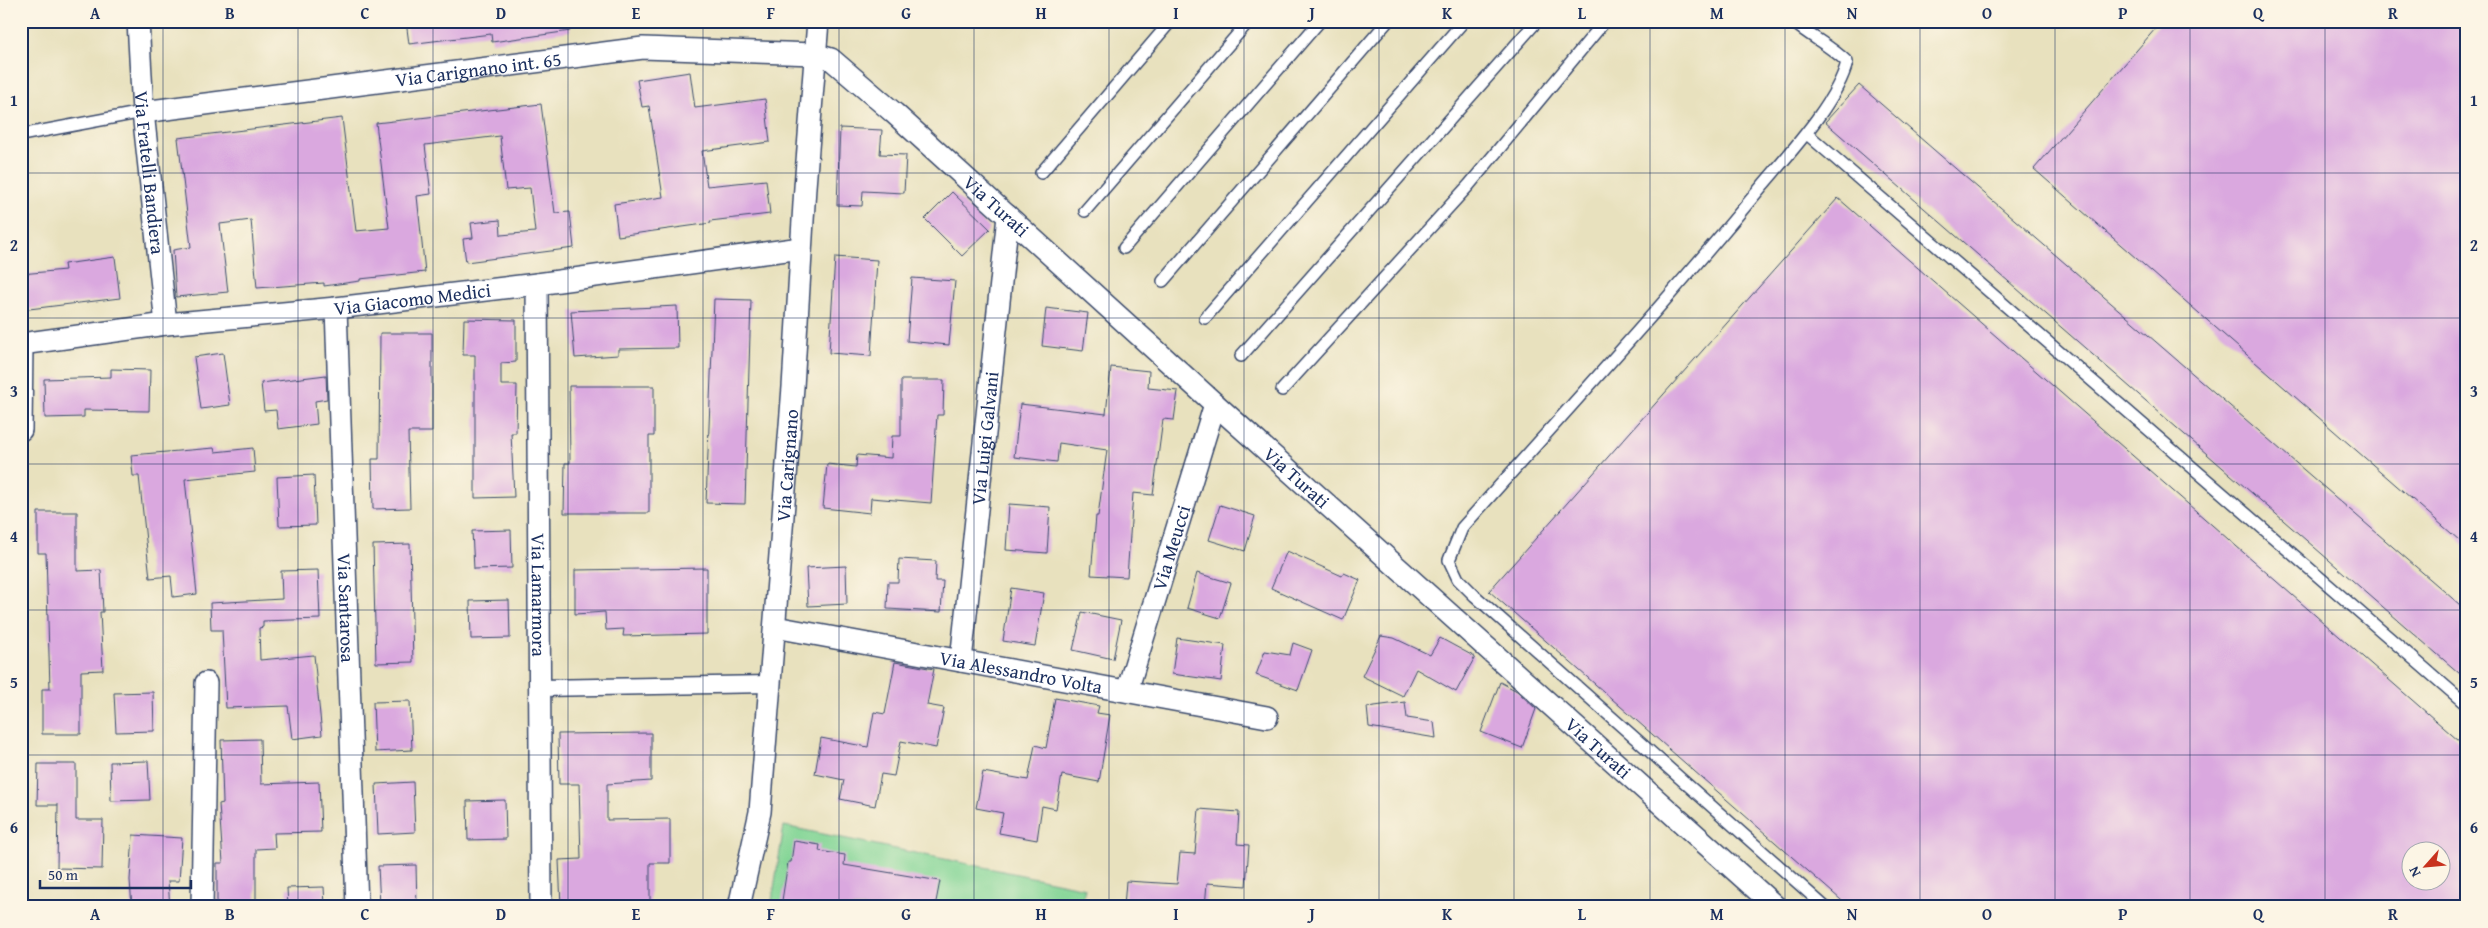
<svg xmlns="http://www.w3.org/2000/svg" width="2488" height="928" viewBox="0 0 2488 928" font-family="'Gentium Book Plus',serif">
<rect width="100%" height="100%" fill="#fcf5e5"/>
<filter id="ink" filterUnits="userSpaceOnUse"><feTurbulence type="fractalNoise" baseFrequency=".02" numOctaves="2"/><feDisplacementMap in="SourceGraphic" scale="10" xChannelSelector="R" yChannelSelector="G"/><feConvolveMatrix kernelMatrix="1 2 1 2 8 2 1 2 1" color-interpolation-filters="sRGB"/></filter>
<filter id="wash" filterUnits="userSpaceOnUse"><feTurbulence type="fractalNoise" baseFrequency=".0096" numOctaves="4" result="noise"/><feDisplacementMap in="SourceGraphic" scale="20" xChannelSelector="R" yChannelSelector="G"/><feGaussianBlur stdDeviation="1.12" result="paint"/><feColorMatrix in="noise" values="0 0 0 0 0 0 0 0 0 0 0 0 0 0 0 0 0 1.4 0 .05"/><feComposite in="paint" operator="in"/></filter>
<g filter="url(#wash)">
<rect width="100%" height="100%" fill="#e8e1be"/>
<path fill="#85d697" stroke="#50827a" d="M 784,826 L 1085,888 L 1081,907 L 771,907 Z"/>
<g id="blocks">
<path fill="#daa8df" fill-rule="evenodd" d="M 406,21 L 570,21 L 570,31 L 492,42 L 491,34 L 409,44 Z
M 2162,21 L 2467,21 L 2467,547 L 2034,169 Z
M 690,72 L 695,108 L 765,99 L 770,142 L 702,151 L 707,186 L 766,180 L 770,214 L 710,221 L 711,223 L 697,225 L 618,236 L 614,204 L 663,197 L 649,106 L 642,107 L 637,80 Z
M 1859,85 L 2467,611 L 2467,680 L 1825,122 Z
M 541,104 L 555,213 L 570,212 L 574,248 L 466,262 L 463,239 L 473,238 L 471,223 L 500,220 L 501,235 L 535,232 L 530,188 L 506,190 L 500,136 L 425,145 L 431,194 L 417,196 L 425,272 L 360,279 L 360,281 L 324,286 L 324,283 L 257,288 L 251,220 L 220,224 L 228,292 L 176,297 L 173,250 L 191,247 L 178,138 L 342,118 L 356,231 L 389,228 L 376,123 Z
M 840,128 L 882,130 L 880,154 L 906,155 L 904,193 L 863,191 L 862,206 L 837,205 Z
M 952,192 L 990,229 L 962,256 L 925,219 Z
M 1838,198 L 2467,748 L 2467,907 L 1849,907 L 1489,591 ZM 2410,850 L 2440,850 L 2440,880 L 2410,880 Z
M 115,257 L 120,298 L 21,310 L 21,274 L 65,270 L 64,264 Z
M 835,257 L 877,260 L 871,356 L 829,353 Z
M 912,278 L 955,281 L 949,345 L 907,341 Z
M 714,299 L 751,300 L 745,504 L 706,503 Z
M 677,306 L 678,348 L 618,349 L 618,355 L 575,358 L 571,311 Z
M 1046,308 L 1088,313 L 1083,351 L 1042,346 Z
M 464,319 L 516,320 L 516,362 L 501,363 L 501,385 L 517,385 L 516,433 L 511,433 L 514,497 L 475,498 L 475,355 L 463,355 Z
M 380,333 L 432,333 L 432,432 L 408,432 L 410,508 L 373,509 L 372,459 L 379,459 Z
M 223,353 L 230,405 L 201,409 L 194,357 Z
M 1111,367 L 1149,371 L 1148,388 L 1178,391 L 1174,420 L 1163,419 L 1153,495 L 1133,493 L 1127,577 L 1091,575 L 1096,516 L 1098,516 L 1107,450 L 1059,443 L 1057,462 L 1014,457 L 1020,404 L 1106,414 Z
M 111,369 L 150,370 L 149,411 L 84,410 L 84,417 L 45,418 L 44,379 L 111,377 Z
M 326,375 L 327,399 L 315,401 L 317,424 L 278,429 L 276,410 L 264,411 L 261,383 Z
M 901,380 L 944,380 L 943,415 L 937,415 L 931,503 L 871,498 L 870,513 L 823,508 L 827,464 L 856,467 L 857,455 L 891,458 L 892,436 L 901,436 Z
M 569,386 L 654,386 L 654,436 L 649,436 L 649,513 L 564,513 L 565,463 L 570,463 Z
M 214,448 L 215,452 L 253,448 L 255,472 L 185,479 L 197,594 L 173,597 L 171,576 L 150,578 L 139,476 L 133,476 L 131,455 Z
M 314,475 L 316,525 L 279,526 L 277,477 Z
M 1009,504 L 1050,507 L 1047,553 L 1006,550 Z
M 1220,505 L 1255,516 L 1245,551 L 1209,540 Z
M 38,512 L 77,512 L 77,571 L 101,570 L 103,612 L 100,612 L 103,670 L 81,671 L 81,734 L 42,734 L 42,689 L 50,689 L 46,553 L 38,553 Z
M 511,530 L 512,568 L 474,569 L 472,531 Z
M 410,544 L 413,662 L 376,663 L 373,545 Z
M 1287,551 L 1342,576 L 1344,573 L 1360,580 L 1343,620 L 1271,588 Z
M 899,559 L 936,561 L 935,581 L 943,581 L 941,612 L 887,609 L 888,582 L 898,582 Z
M 846,566 L 847,604 L 808,606 L 806,568 Z
M 707,568 L 707,634 L 623,636 L 624,629 L 606,630 L 605,612 L 575,614 L 575,570 Z
M 318,570 L 320,619 L 263,621 L 263,627 L 259,628 L 260,660 L 314,655 L 322,735 L 292,739 L 288,706 L 226,708 L 222,630 L 211,630 L 210,603 L 282,599 L 281,571 Z
M 1197,573 L 1231,583 L 1220,618 L 1187,608 Z
M 1011,588 L 1044,593 L 1035,646 L 1003,641 Z
M 509,600 L 510,638 L 471,639 L 470,601 Z
M 1082,612 L 1121,620 L 1113,659 L 1073,650 Z
M 1381,636 L 1394,638 L 1430,655 L 1440,638 L 1475,657 L 1456,692 L 1416,669 L 1403,696 L 1362,676 Z
M 1177,638 L 1225,645 L 1221,681 L 1172,674 Z
M 1293,643 L 1312,650 L 1298,690 L 1256,675 L 1265,651 L 1290,655 Z
M 895,662 L 934,669 L 927,705 L 944,708 L 936,748 L 901,741 L 894,776 L 881,774 L 875,806 L 840,799 L 844,780 L 815,774 L 821,738 L 868,747 L 874,712 L 885,714 Z
M 1500,682 L 1517,691 L 1536,709 L 1522,748 L 1481,732 Z
M 153,692 L 154,731 L 116,732 L 114,693 Z
M 1055,698 L 1099,706 L 1097,713 L 1110,715 L 1099,782 L 1062,775 L 1056,809 L 1042,806 L 1037,840 L 999,833 L 1003,813 L 976,808 L 983,772 L 1028,780 L 1035,745 L 1046,748 Z
M 410,701 L 412,750 L 375,752 L 373,702 Z
M 1405,702 L 1407,718 L 1434,722 L 1436,738 L 1369,727 L 1367,707 Z
M 651,733 L 651,781 L 607,784 L 607,820 L 670,819 L 670,863 L 650,863 L 650,907 L 561,907 L 559,860 L 581,859 L 579,784 L 559,784 L 558,734 Z
M 260,739 L 261,784 L 319,782 L 321,832 L 274,833 L 275,848 L 256,849 L 256,904 L 217,904 L 217,863 L 223,863 L 219,804 L 223,803 L 221,740 Z
M 148,761 L 150,800 L 111,801 L 110,762 Z
M 38,764 L 76,764 L 76,820 L 103,820 L 102,869 L 57,868 L 58,805 L 37,805 Z
M 413,782 L 415,832 L 378,834 L 376,784 Z
M 505,800 L 506,839 L 468,840 L 467,801 Z
M 1199,809 L 1239,812 L 1237,844 L 1249,845 L 1246,886 L 1207,883 L 1205,907 L 1124,907 L 1126,881 L 1177,884 L 1180,853 L 1195,854 Z
M 133,835 L 182,838 L 179,881 L 168,881 L 170,907 L 132,907 L 130,880 Z
M 794,841 L 820,845 L 819,851 L 845,855 L 844,865 L 940,881 L 935,907 L 781,907 L 788,862 L 791,862 Z
M 416,865 L 417,907 L 380,907 L 378,866 Z
M 324,887 L 325,907 L 288,907 L 287,888 Z"/>
</g>
</g>
<g filter="url(#ink)">
<use href="#blocks" fill-opacity="0" stroke="#3a4a6c" stroke-width="1"/>
<g fill="none" stroke-linecap="round" stroke-linejoin="round">
<defs>
<path id="service" d="M 1792,21 C 1809,36 1831,46 1847,62 C 1838,101 1788,155 1762,186 C 1666,303 1563,414 1462,528 L 1449,560 L 1458,579 L 1475,596 L 1825,907
M 1806,133 L 2467,705
M 21,135 L 143,112
M 1041,173 L 1171,21
M 1085,211 L 1249,21
M 1124,248 L 1320,21
M 1163,281 L 1388,21
M 1205,318 L 1464,21
M 1241,356 L 1537,21
M 1282,390 L 1469,185 L 1605,21"/>
<path id="pedestrian" d="M 540,688 L 770,684"/>
<g id="minor">
<path id="s1" d="M 138,21 L 143,112 L 166,324"/>
<path id="s2" d="M 143,112 L 643,48 L 814,54 L 831,59 L 894,113 L 1215,404 L 1776,907"/>
<path id="s3" d="M 537,284 L 541,907"/>
<path id="s4" d="M 336,308 L 357,907"/>
<path id="s5" d="M 21,344 L 166,324 L 336,308 L 537,284 L 801,248"/>
<path d="M 21,430 L 22,344"/>
<path id="s6" d="M 775,627 L 1267,717"/>
<path id="s7" d="M 961,661 L 1008,216"/>
<path id="s8" d="M 1127,691 L 1215,404"/>
<path d="M 202,907 L 206,683"/>
<path id="s9" d="M 739,907 L 760,812 L 793,387 L 805,187 L 818,21"/>
</g>
</defs>
<use href="#service" stroke="#3a4a6c" stroke-width="14"/>
<use href="#pedestrian" stroke="#3a4a6c" stroke-width="19"/>
<use href="#minor" stroke="#3a4a6c" stroke-width="24"/>
<use href="#service" stroke="#fff" stroke-width="11"/>
<use href="#pedestrian" stroke="#fff" stroke-width="16"/>
<use href="#minor" stroke="#fff" stroke-width="21"/>
</g>
</g>
<path fill="none" stroke="#1b2f5e" stroke-width="1" stroke-opacity="0.55" d="M 163,21 L 163,907M 298,21 L 298,907M 433,21 L 433,907M 568,21 L 568,907M 703,21 L 703,907M 839,21 L 839,907M 974,21 L 974,907M 1109,21 L 1109,907M 1244,21 L 1244,907M 1379,21 L 1379,907M 1514,21 L 1514,907M 1650,21 L 1650,907M 1785,21 L 1785,907M 1920,21 L 1920,907M 2055,21 L 2055,907M 2190,21 L 2190,907M 2325,21 L 2325,907M 21,173 L 2467,173M 21,318 L 2467,318M 21,464 L 2467,464M 21,610 L 2467,610M 21,755 L 2467,755"/>
<g text-anchor="middle" stroke-width="4" stroke-linejoin="round" paint-order="stroke">
<g font-size="19" fill="#1b2f5e" stroke="#fcf5e5">
<text dy="7" stroke="none"><textPath href="#s2" startOffset="338">Via Carignano int. 65</textPath></text>
<text dy="7" stroke="none"><textPath href="#s1" startOffset="152">Via Fratelli Bandiera</textPath></text>
<text dy="7" stroke="none"><textPath href="#s2" startOffset="914">Via Turati</textPath></text>
<text dy="7" stroke="none"><textPath href="#s5" startOffset="394">Via Giacomo Medici</textPath></text>
<text dy="7" stroke="none"><textPath href="#s7" startOffset="224">Via Luigi Galvani</textPath></text>
<text dy="7" stroke="none"><textPath href="#s9" startOffset="445">Via Carignano</textPath></text>
<text dy="7" stroke="none"><textPath href="#s2" startOffset="1319">Via Turati</textPath></text>
<text dy="7" stroke="none"><textPath href="#s8" startOffset="150">Via Meucci</textPath></text>
<text dy="7" stroke="none"><textPath href="#s3" startOffset="311">Via Lamarmora</textPath></text>
<text dy="7" stroke="none"><textPath href="#s4" startOffset="300">Via Santarosa</textPath></text>
<text dy="7" stroke="none"><textPath href="#s6" startOffset="250">Via Alessandro Volta</textPath></text>
<text dy="7" stroke="none"><textPath href="#s2" startOffset="1724">Via Turati</textPath></text>
</g>
</g>
<rect width="2488" height="928" fill="none" stroke="#fcf5e5" stroke-width="55"/>
<g transform="translate(2426 866) rotate(243)"><circle r="24" fill="#fcf5e5" stroke="#a2a6af"/>
<path d="M0-4L9 19L0 12L-9 19Z" fill="#c8321e"/>
<text y="-8" font-size="14" font-weight="bold" text-anchor="middle" fill="#1b2f5e">N</text>
</g>
<path d="M40 880v8h151v-8" fill="none" stroke="#1b2f5e" stroke-width="2.5"/>
<text x="48" y="880" font-size="15" fill="#1b2f5e" stroke="#fcf5e5" stroke-width="4" paint-order="stroke">50 m</text>
<rect x="28" y="28" width="2432" height="872" fill="none" stroke="#1b2f5e" stroke-width="2"/>
<g font-size="16" text-anchor="middle" font-weight="bold" fill="#1b2f5e">
<text x="95" y="19">A</text>
<text x="230" y="19">B</text>
<text x="365" y="19">C</text>
<text x="501" y="19">D</text>
<text x="636" y="19">E</text>
<text x="771" y="19">F</text>
<text x="906" y="19">G</text>
<text x="1041" y="19">H</text>
<text x="1176" y="19">I</text>
<text x="1312" y="19">J</text>
<text x="1447" y="19">K</text>
<text x="1582" y="19">L</text>
<text x="1717" y="19">M</text>
<text x="1852" y="19">N</text>
<text x="1987" y="19">O</text>
<text x="2123" y="19">P</text>
<text x="2258" y="19">Q</text>
<text x="2393" y="19">R</text>
<text x="14" y="106">1</text>
<text x="2474" y="106">1</text>
<text x="14" y="251">2</text>
<text x="2474" y="251">2</text>
<text x="14" y="397">3</text>
<text x="2474" y="397">3</text>
<text x="14" y="542">4</text>
<text x="2474" y="542">4</text>
<text x="14" y="688">5</text>
<text x="2474" y="688">5</text>
<text x="14" y="833">6</text>
<text x="2474" y="833">6</text>
<text x="95" y="920">A</text>
<text x="230" y="920">B</text>
<text x="365" y="920">C</text>
<text x="501" y="920">D</text>
<text x="636" y="920">E</text>
<text x="771" y="920">F</text>
<text x="906" y="920">G</text>
<text x="1041" y="920">H</text>
<text x="1176" y="920">I</text>
<text x="1312" y="920">J</text>
<text x="1447" y="920">K</text>
<text x="1582" y="920">L</text>
<text x="1717" y="920">M</text>
<text x="1852" y="920">N</text>
<text x="1987" y="920">O</text>
<text x="2123" y="920">P</text>
<text x="2258" y="920">Q</text>
<text x="2393" y="920">R</text>
</g>
</svg>
